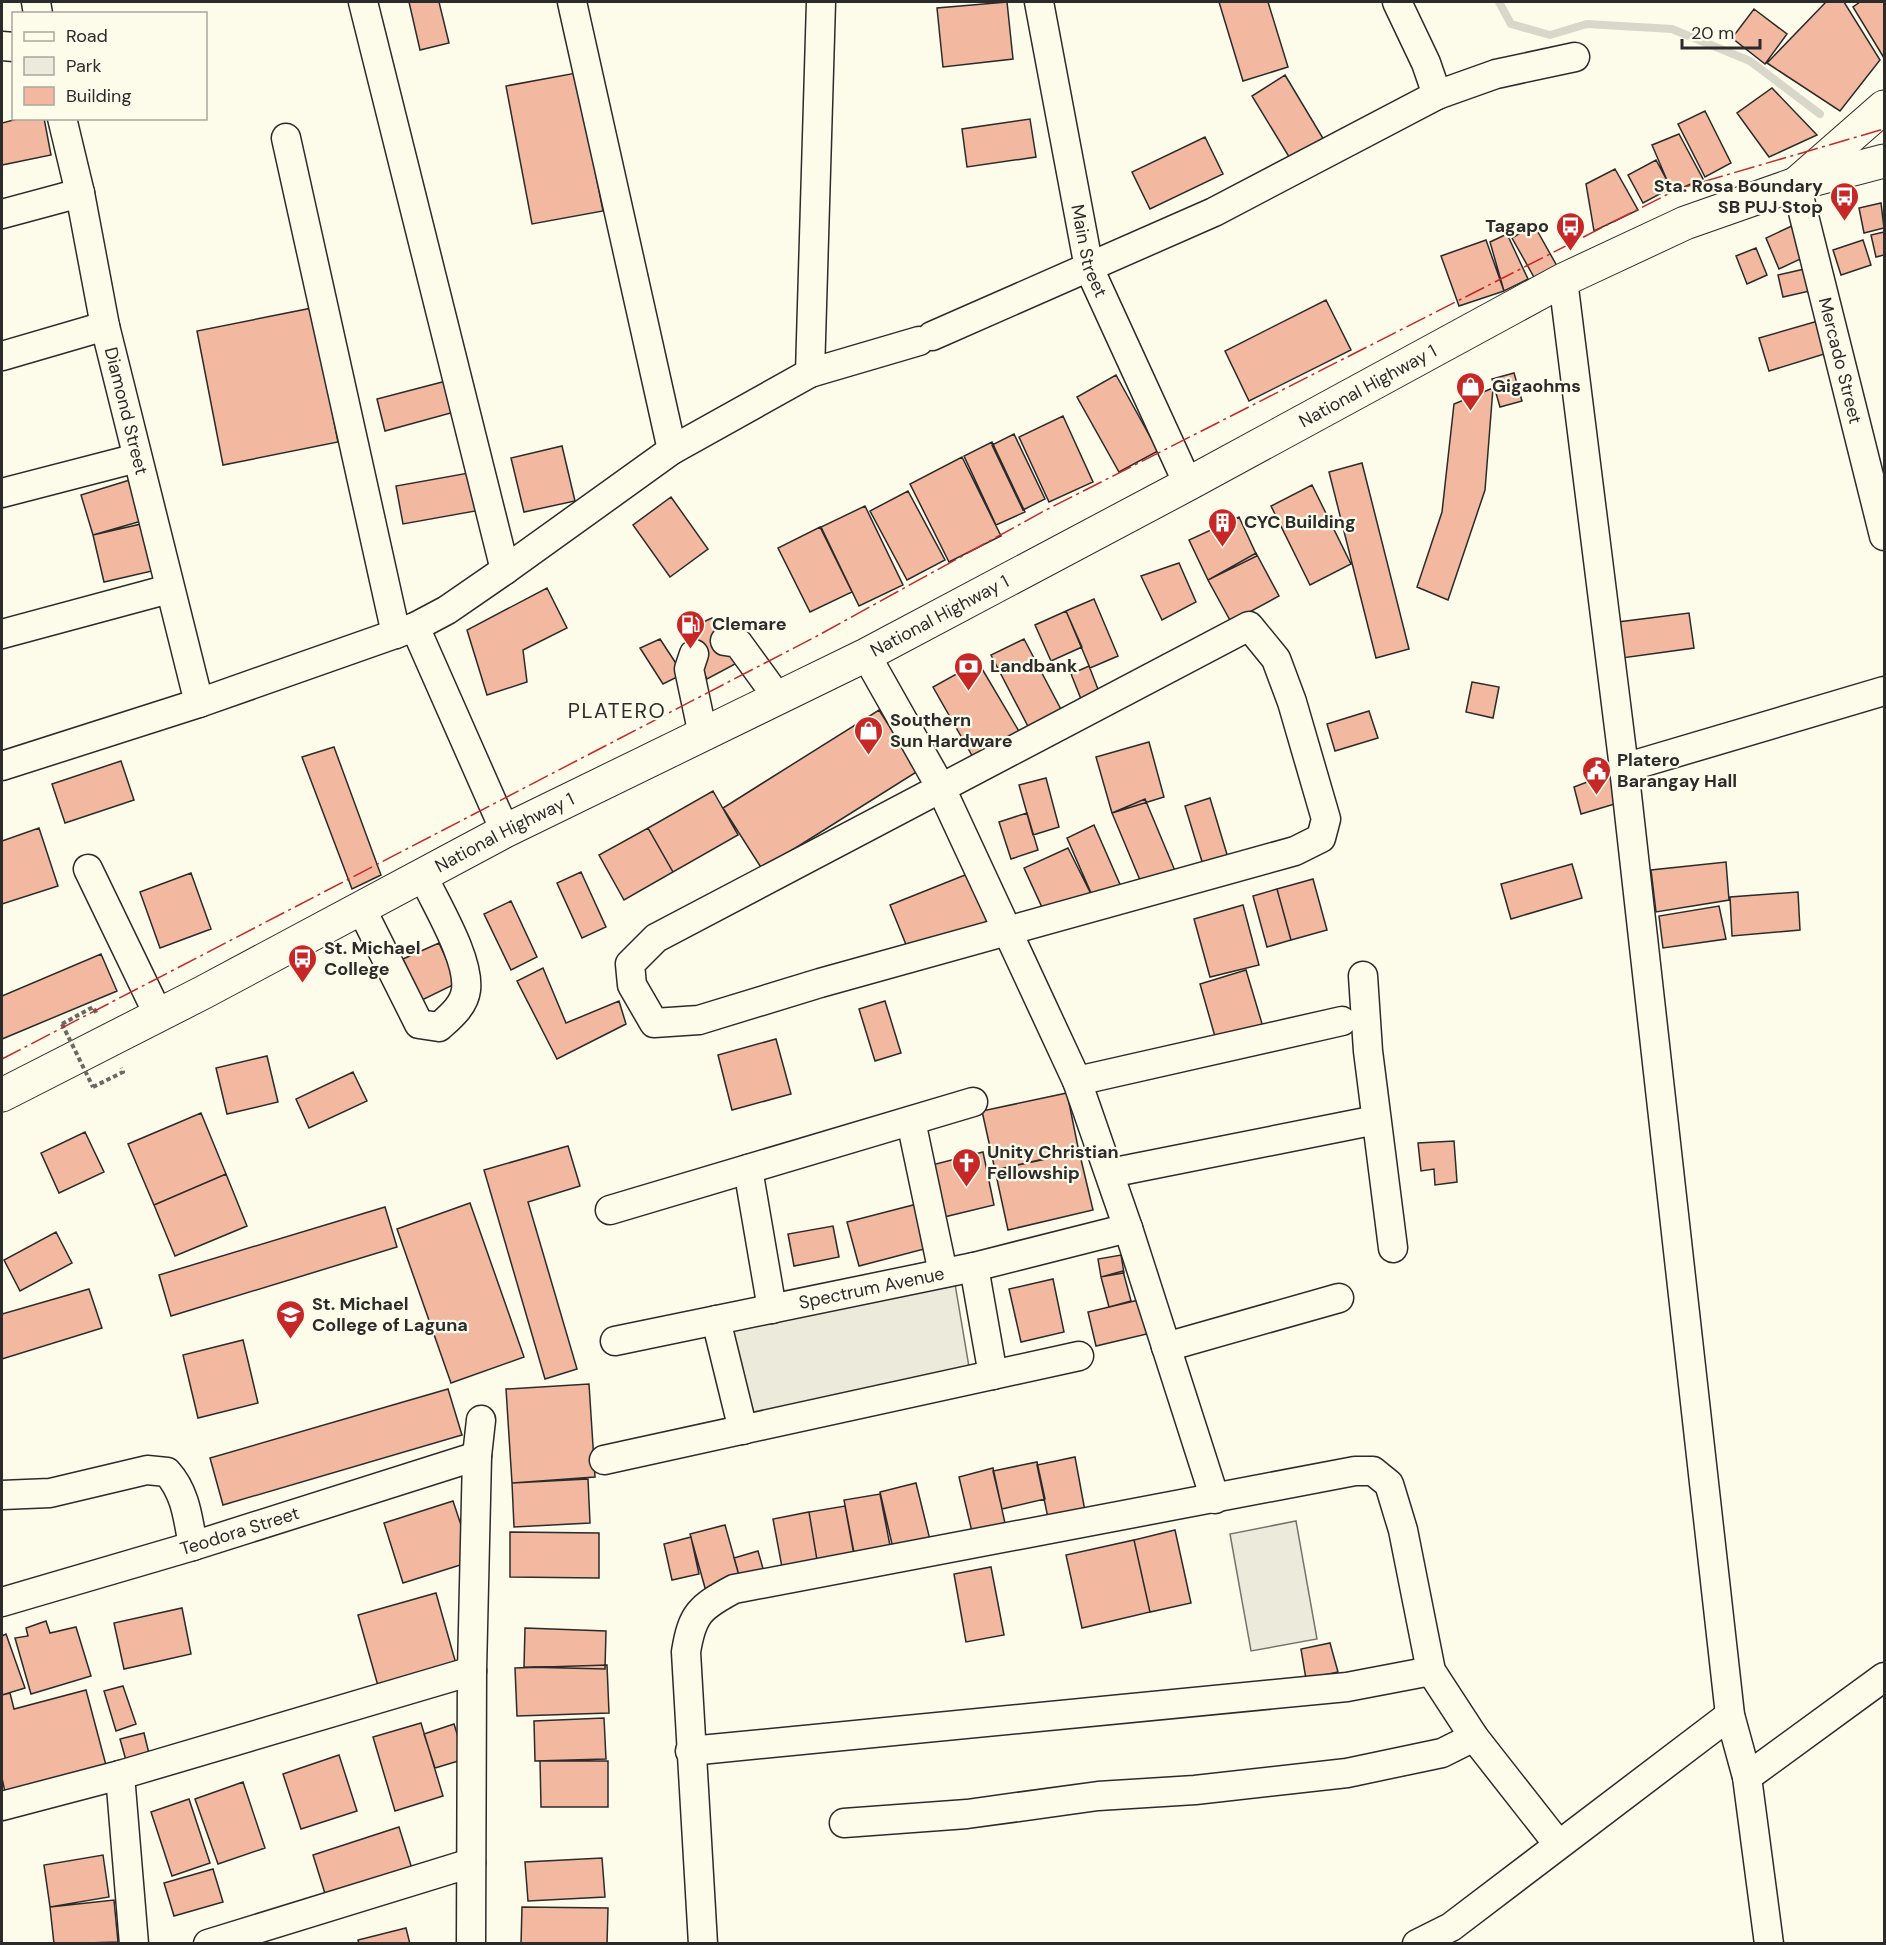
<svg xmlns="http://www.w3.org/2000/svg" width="1886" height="1945" viewBox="0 0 1886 1945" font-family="'DM Sans',sans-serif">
<rect width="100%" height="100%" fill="#fdfbea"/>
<path fill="#ecebdb" stroke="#74746e" stroke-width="1.5" d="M 955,1284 L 969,1367 L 744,1419 L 726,1332 Z
M 1296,1521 L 1317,1639 L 1251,1651 L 1230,1534 Z"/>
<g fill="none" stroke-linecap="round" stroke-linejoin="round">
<path stroke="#d8d7c9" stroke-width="8" d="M 1499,2 L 1511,24 L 1550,35 L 1587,24 L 1672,29 L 1750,61 L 1820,114"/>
</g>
<path fill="#f2b8a0" stroke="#2b2b2b" stroke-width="1.5" d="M 409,2 L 439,2 L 449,43 L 420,50 Z
M 1007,2 L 1013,59 L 943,67 L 937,8 Z
M 1219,2 L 1268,2 L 1288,67 L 1243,81 Z
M 1826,2 L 1844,2 L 1880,60 L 1840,111 L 1767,63 Z
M 1860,2 L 1884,2 L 1884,58 L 1853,7 Z
M 1754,9 L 1787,34 L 1765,64 L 1732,38 Z
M 576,73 L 603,211 L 532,224 L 506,86 Z
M 1285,75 L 1324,140 L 1291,160 L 1252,96 Z
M 1772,88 L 1817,135 L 1769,157 L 1737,113 Z
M 1705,111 L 1731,163 L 1705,177 L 1678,124 Z
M 21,118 L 44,118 L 51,155 L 2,165 L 2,123 Z
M 1030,119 L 1036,157 L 967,167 L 962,129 Z
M 1679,134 L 1703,179 L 1672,192 L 1652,145 Z
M 1205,137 L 1223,174 L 1150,209 L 1132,172 Z
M 1656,160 L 1671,188 L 1643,203 L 1628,175 Z
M 1615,169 L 1638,210 L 1594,231 L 1586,184 Z
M 1881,203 L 1884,228 L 1864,233 L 1859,208 Z
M 1796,224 L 1809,255 L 1779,269 L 1766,238 Z
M 1534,225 L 1557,266 L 1535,279 L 1512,238 Z
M 1884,232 L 1884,255 L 1876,257 L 1871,235 Z
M 1507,234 L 1528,279 L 1504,291 L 1490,242 Z
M 1486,240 L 1504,291 L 1459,306 L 1441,256 Z
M 1863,240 L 1871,265 L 1841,275 L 1833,250 Z
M 1756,248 L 1767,275 L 1747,284 L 1736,256 Z
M 1809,268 L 1814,290 L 1783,297 L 1778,275 Z
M 1326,300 L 1351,350 L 1249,401 L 1225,351 Z
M 312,308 L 338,442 L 223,465 L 197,331 Z
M 1825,319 L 1834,351 L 1769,371 L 1759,338 Z
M 1514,373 L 1522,401 L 1500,407 L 1492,379 Z
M 1116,375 L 1158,451 L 1119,472 L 1077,397 Z
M 450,380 L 458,411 L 385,431 L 377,399 Z
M 1493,388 L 1485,490 L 1448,600 L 1417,587 L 1442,512 L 1454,404 Z
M 1063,416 L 1093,482 L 1049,502 L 1019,437 Z
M 1014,434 L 1045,499 L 1023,510 L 992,445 Z
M 992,442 L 1025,512 L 996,525 L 964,456 Z
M 562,446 L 575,501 L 524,512 L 511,458 Z
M 962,457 L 1001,536 L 949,562 L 910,484 Z
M 1362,463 L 1409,649 L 1376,658 L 1329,472 Z
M 474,472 L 481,510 L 403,524 L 396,486 Z
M 133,479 L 145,520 L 93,535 L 81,495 Z
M 1312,485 L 1351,564 L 1310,585 L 1271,506 Z
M 908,491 L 945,560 L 907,580 L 870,511 Z
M 671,497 L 708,549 L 670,577 L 633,525 Z
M 865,506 L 903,585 L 859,606 L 821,527 Z
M 1239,517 L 1257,556 L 1208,580 L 1189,540 Z
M 141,524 L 152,571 L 104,582 L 93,535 Z
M 820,527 L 852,592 L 810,612 L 778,548 Z
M 1256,553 L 1279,596 L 1231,622 L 1208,580 Z
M 1179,563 L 1196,602 L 1162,620 L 1141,576 Z
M 547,588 L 567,628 L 523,650 L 527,682 L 487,695 L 467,630 Z
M 1094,599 L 1118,656 L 1090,668 L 1066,611 Z
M 1066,611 L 1082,647 L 1051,661 L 1035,625 Z
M 1689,613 L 1694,648 L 1622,658 L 1618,622 Z
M 712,618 L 737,663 L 707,679 L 683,631 Z
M 660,639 L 683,674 L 663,684 L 640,648 Z
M 1024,639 L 1065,717 L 1032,734 L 991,655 Z
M 978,662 L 1020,733 L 974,759 L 933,687 Z
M 1089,666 L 1103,702 L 1085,709 L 1071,674 Z
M 1472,682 L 1499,687 L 1493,718 L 1466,712 Z
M 879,710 L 918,771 L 762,869 L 723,808 Z
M 1369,711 L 1378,738 L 1335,751 L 1327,724 Z
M 1149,742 L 1164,797 L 1112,813 L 1096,757 Z
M 334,747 L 381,875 L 352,889 L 302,757 Z
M 121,761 L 134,800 L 65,823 L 52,784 Z
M 1611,773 L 1618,803 L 1581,814 L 1574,787 Z
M 1046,778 L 1059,827 L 1033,835 L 1019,785 Z
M 713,791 L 738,835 L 673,872 L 648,828 Z
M 1210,798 L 1229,861 L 1204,868 L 1185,806 Z
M 1145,799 L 1178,878 L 1145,892 L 1112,813 Z
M 1027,813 L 1038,850 L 1011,859 L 999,822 Z
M 1094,825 L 1122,889 L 1095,902 L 1067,838 Z
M 39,828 L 58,886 L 2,904 L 2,841 Z
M 648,828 L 673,872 L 624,900 L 599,855 Z
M 1068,848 L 1095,902 L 1046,916 L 1024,868 Z
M 1726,862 L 1729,900 L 1656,912 L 1651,870 Z
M 1572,864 L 1582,898 L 1511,919 L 1501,884 Z
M 581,872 L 606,927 L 582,938 L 557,883 Z
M 191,873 L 211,929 L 160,948 L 140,892 Z
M 970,873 L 989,921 L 909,952 L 890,905 Z
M 1313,879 L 1327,930 L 1291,940 L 1277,889 Z
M 1277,889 L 1291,940 L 1267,947 L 1253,896 Z
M 1798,892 L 1800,930 L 1732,936 L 1730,897 Z
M 511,901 L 537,957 L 511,970 L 484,914 Z
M 1243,905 L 1259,965 L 1210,977 L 1194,919 Z
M 1719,906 L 1726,939 L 1663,948 L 1659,916 Z
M 439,943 L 457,983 L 422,1000 L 403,959 Z
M 101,954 L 117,991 L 2,1039 L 2,996 Z
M 543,968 L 566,1023 L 619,1001 L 626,1024 L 557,1059 L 517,981 Z
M 1246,970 L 1263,1027 L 1216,1040 L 1200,984 Z
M 885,1001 L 901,1053 L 875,1061 L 859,1009 Z
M 776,1039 L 791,1094 L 732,1110 L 718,1055 Z
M 267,1056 L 278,1102 L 227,1114 L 216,1068 Z
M 353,1072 L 367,1101 L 309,1128 L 296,1099 Z
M 1067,1093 L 1079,1152 L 995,1170 L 982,1111 Z
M 201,1113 L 226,1174 L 154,1205 L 128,1144 Z
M 85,1132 L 104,1172 L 59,1193 L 41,1153 Z
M 1454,1141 L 1457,1182 L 1435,1185 L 1434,1169 L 1421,1171 L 1418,1143 Z
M 568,1146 L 580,1186 L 528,1202 L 577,1369 L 545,1379 L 484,1170 Z
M 1079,1151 L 1093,1210 L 1008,1230 L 995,1170 Z
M 983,1152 L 994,1205 L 940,1218 L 928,1166 Z
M 226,1174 L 247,1226 L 175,1256 L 154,1205 Z
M 470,1203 L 524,1357 L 451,1383 L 397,1229 Z
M 917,1204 L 928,1248 L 859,1266 L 847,1222 Z
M 385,1207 L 397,1247 L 171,1316 L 159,1275 Z
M 833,1226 L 839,1257 L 794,1266 L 788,1234 Z
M 56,1232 L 72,1263 L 20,1291 L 4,1260 Z
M 1121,1255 L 1124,1273 L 1101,1277 L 1098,1259 Z
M 1123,1271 L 1131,1301 L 1109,1307 L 1101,1277 Z
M 1053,1279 L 1064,1332 L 1021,1342 L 1009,1289 Z
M 89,1289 L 102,1328 L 2,1359 L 2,1314 Z
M 1143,1299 L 1151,1333 L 1096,1346 L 1088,1312 Z
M 243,1340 L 258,1403 L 198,1418 L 183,1355 Z
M 589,1384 L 595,1477 L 512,1483 L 506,1389 Z
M 448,1389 L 462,1435 L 223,1505 L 210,1458 Z
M 1075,1457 L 1085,1511 L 1048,1518 L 1037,1465 Z
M 1037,1462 L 1045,1499 L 1002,1509 L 993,1471 Z
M 993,1468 L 1006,1528 L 973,1536 L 959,1477 Z
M 588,1479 L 590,1523 L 514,1527 L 512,1483 Z
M 916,1483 L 932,1548 L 895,1557 L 880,1492 Z
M 880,1494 L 892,1556 L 856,1563 L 844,1500 Z
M 453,1501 L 473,1561 L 403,1583 L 384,1523 Z
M 845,1506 L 856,1566 L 819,1572 L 809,1512 Z
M 809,1512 L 819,1572 L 784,1578 L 773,1519 Z
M 725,1525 L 742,1586 L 707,1595 L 690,1534 Z
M 1175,1530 L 1191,1603 L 1150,1612 L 1134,1540 Z
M 510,1532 L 599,1533 L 599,1578 L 510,1577 Z
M 691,1537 L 699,1574 L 672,1580 L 664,1544 Z
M 1134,1540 L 1150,1612 L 1082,1628 L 1066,1555 Z
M 758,1551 L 766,1579 L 742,1586 L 734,1558 Z
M 991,1567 L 1004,1635 L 966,1642 L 954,1574 Z
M 436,1593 L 458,1671 L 380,1693 L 358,1615 Z
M 182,1608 L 191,1654 L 124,1669 L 114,1623 Z
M 46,1621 L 50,1633 L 76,1627 L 91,1676 L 31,1694 L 15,1638 L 28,1636 L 26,1628 Z
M 525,1628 L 606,1631 L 605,1669 L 524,1667 Z
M 6,1634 L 25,1688 L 2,1695 L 2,1636 Z
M 1330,1643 L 1338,1672 L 1306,1679 L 1301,1649 Z
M 607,1665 L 609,1713 L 517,1716 L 515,1668 Z
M 123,1686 L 136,1724 L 116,1731 L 104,1691 Z
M 86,1690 L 107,1769 L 6,1797 L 2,1778 L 2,1695 L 10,1693 L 14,1709 Z
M 604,1718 L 606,1759 L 535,1761 L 534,1721 Z
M 421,1723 L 443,1796 L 395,1811 L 373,1737 Z
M 454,1724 L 465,1759 L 435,1768 L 424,1734 Z
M 144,1733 L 152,1766 L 129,1771 L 120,1739 Z
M 339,1755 L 357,1811 L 301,1829 L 283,1774 Z
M 540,1761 L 608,1761 L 608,1807 L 541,1807 Z
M 243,1782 L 265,1848 L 218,1864 L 195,1799 Z
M 189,1799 L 210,1863 L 172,1876 L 151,1812 Z
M 399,1827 L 413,1872 L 327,1900 L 313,1855 Z
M 103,1855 L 109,1897 L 50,1907 L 44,1865 Z
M 602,1858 L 605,1897 L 528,1901 L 525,1862 Z
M 213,1869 L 223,1902 L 174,1916 L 164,1883 Z
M 114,1900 L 118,1942 L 54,1944 L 50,1907 Z
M 522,1907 L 608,1908 L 607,1944 L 521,1944 Z
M 406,1928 L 410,1944 L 359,1944 L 358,1940 Z"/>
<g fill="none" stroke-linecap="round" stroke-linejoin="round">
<defs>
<g id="minor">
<path d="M 36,2 L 38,14"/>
<path d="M 363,2 L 505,570"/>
<path d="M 572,2 L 672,450"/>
<path id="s1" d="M 1039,2 L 1089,268 L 1188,484"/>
<path d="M 1397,2 L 1426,63 L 1437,95"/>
<path d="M 2,46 L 14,47"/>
<path id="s2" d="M 62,118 L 80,193 L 105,326 L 199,703"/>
<path d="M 286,138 L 396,634"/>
<path id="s3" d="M 1796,184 L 1884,536"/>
<path d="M 2,214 L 80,193"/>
<path d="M 1563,280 L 1624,768 L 1730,1715 L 1747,1777 L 1769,1944"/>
<path d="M 932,336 L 1214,212 L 1437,95 L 1496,74 L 1575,57"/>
<path d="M 2,356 L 105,326"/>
<path d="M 810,373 L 821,2"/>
<path d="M 2,493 L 137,458"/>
<path d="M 1249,626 L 1276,659 L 1292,702 L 1326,819 L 1321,838 L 1295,851 L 820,983 L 699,1020 L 654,1023 L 632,985 L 630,964 L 656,938 Z"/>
<path d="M 415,627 L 505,831"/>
<path d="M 2,634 L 169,589"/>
<path d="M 725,641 L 738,643 L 778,698"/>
<path d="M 694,654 L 689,669 L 703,735"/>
<path d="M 866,655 L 940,786 L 1077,1081 L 1128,1228 L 1215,1499"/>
<path d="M 2,766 L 199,703 L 415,627 L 447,610 L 505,570 L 672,450 L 810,373 L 919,341"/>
<path d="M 1624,768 L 1884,691"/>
<path d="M 88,869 L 158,1014"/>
<path d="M 361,908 L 419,1024 L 439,1027 C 450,1017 464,1006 466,990 C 470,959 436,905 423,876"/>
<path d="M 1363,976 L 1368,1051 L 1393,1248"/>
<path d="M 1077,1081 L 1342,1021"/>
<path d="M 911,1121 L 943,1273"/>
<path d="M 748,1169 L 772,1309"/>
<path d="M 1110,1173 L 1376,1120"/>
<path d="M 610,1210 L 973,1102"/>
<path d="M 974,1267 L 993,1375"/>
<path d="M 716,1320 L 743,1430"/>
<path id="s4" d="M 615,1341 L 974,1267 L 1128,1228"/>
<path d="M 1166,1347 L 1339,1298"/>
<path d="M 604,1460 L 1079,1356"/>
<path d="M 2,1495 L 50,1493 L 147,1470 L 167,1472 C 186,1493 188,1519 193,1546"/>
<path id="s5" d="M 2,1602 L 193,1546 L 477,1456"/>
<path d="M 690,1751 L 1347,1687 L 1431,1671"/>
<path d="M 120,1775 L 134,1944"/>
<path d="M 1747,1777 L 1884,1677"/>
<path d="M 2,1806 L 120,1775 L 472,1671"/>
<path d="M 844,1823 L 967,1814 L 1098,1796 L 1195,1790 L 1347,1773 L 1442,1753 L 1474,1737"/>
<path d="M 208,1944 L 471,1863"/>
<path d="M 471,1944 L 472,1671 L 477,1456 L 481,1420"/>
<path d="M 703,1944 L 686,1652 C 692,1614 700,1607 734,1589 L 1355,1471 L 1373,1471 L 1389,1484 L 1403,1530 L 1431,1671 L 1474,1737 L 1558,1844"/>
<path d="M 1417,1944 L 1451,1927 L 1730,1715"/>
</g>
<path id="major" d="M 1796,184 L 1884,107"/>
<g id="highway">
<path id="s6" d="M 2,1095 L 204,992 L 505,831 L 866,655 L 1188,484 L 1563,280 L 1685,223 L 1796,184 L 1884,161"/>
</g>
</defs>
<use href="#minor" stroke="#2b2b2b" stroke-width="31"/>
<use href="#major" stroke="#2b2b2b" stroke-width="35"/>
<use href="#highway" stroke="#2b2b2b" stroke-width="35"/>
<path stroke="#6a6964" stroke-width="4" stroke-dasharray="4.5 3" stroke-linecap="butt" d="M 62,1024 L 93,1007 L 97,1014
M 93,1087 L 123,1072 L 121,1068"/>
<use href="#minor" stroke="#fdfbea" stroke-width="28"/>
<use href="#major" stroke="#fdfbea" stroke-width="33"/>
<use href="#highway" stroke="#fdfbea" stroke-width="33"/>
<path stroke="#6a6964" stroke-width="4" stroke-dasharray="4.5 3" stroke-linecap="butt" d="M 62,1024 L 93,1087"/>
<path stroke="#c62828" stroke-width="1.5" stroke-dasharray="21 4.5 3 4.5" stroke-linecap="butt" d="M 2,1059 L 817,636 L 1044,511 L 1678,189 L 1884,129"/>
</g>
<defs>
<symbol id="bus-pin" viewBox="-11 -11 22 30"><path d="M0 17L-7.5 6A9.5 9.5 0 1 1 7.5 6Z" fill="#c62828" stroke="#fdfbea"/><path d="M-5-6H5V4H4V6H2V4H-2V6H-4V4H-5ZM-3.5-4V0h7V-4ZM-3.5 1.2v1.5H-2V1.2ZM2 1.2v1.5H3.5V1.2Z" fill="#fff"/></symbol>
<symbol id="shop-pin" viewBox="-11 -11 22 30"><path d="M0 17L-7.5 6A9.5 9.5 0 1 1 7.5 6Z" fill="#c62828" stroke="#fdfbea"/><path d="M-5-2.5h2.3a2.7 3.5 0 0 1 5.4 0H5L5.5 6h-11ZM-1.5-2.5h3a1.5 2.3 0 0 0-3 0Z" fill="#fff"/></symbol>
<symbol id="building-pin" viewBox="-11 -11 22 30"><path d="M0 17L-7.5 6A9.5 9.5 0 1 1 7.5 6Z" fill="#c62828" stroke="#fdfbea"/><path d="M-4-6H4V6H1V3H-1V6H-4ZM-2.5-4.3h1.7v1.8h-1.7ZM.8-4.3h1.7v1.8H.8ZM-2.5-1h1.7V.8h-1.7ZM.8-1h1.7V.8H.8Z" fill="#fff"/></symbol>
<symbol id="fuel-pin" viewBox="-11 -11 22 30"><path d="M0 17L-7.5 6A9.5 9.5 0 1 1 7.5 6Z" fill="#c62828" stroke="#fdfbea"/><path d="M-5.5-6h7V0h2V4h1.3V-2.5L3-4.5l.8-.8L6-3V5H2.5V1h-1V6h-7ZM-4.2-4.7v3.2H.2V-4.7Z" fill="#fff"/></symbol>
<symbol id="bank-pin" viewBox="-11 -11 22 30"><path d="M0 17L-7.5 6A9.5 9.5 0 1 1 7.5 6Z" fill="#c62828" stroke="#fdfbea"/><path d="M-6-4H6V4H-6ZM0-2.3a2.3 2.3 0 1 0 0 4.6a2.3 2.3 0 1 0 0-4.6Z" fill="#fff"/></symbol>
<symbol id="civic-pin" viewBox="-11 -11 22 30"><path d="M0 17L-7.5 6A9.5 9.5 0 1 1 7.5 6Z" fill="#c62828" stroke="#fdfbea"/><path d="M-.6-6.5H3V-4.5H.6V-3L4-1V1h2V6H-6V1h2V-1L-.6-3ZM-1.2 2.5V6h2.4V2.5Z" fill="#fff"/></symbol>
<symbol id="church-pin" viewBox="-11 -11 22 30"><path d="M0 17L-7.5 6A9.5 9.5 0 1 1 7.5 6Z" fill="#c62828" stroke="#fdfbea"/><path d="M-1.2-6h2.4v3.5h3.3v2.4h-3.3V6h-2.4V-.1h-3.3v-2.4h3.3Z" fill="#fff"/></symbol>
<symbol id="university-pin" viewBox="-11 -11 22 30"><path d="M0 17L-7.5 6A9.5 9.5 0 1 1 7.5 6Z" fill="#c62828" stroke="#fdfbea"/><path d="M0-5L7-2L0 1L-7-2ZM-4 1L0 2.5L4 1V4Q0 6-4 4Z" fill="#fff"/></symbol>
</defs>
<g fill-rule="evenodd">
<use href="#bus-pin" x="1828" y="180" width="33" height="45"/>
<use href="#bus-pin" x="1554" y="210" width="33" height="45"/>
<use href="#shop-pin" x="1454" y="370" width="33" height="45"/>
<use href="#building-pin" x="1206" y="506" width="33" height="45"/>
<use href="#fuel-pin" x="674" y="608" width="33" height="45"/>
<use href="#bank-pin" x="952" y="650" width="33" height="45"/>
<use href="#shop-pin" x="852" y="714" width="33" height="45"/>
<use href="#civic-pin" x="1580" y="754" width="33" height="45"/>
<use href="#bus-pin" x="286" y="942" width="33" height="45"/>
<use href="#church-pin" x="950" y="1146" width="33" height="45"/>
<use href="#university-pin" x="274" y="1298" width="33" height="45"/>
</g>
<g text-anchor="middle" stroke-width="4.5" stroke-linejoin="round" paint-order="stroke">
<g font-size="18" font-weight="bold" fill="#2b2b2b" stroke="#fdfbea" text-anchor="start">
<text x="1823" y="192" text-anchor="end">Sta. Rosa Boundary<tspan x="1823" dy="21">SB PUJ Stop</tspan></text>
<text x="1549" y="232" text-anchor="end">Tagapo</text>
<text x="1492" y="392">Gigaohms</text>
<text x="1244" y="528">CYC Building</text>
<text x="712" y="630">Clemare</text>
<text x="990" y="672">Landbank</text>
<text x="890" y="726">Southern<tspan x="890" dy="21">Sun Hardware</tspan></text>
<text x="1617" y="766">Platero<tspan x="1617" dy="21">Barangay Hall</tspan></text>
<text x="324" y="954">St. Michael<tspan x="324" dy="21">College</tspan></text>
<text x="987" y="1158">Unity Christian<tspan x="987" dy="21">Fellowship</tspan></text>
<text x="312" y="1310">St. Michael<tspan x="312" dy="21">College of Laguna</tspan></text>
</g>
<g font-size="18" fill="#2b2b2b" stroke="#fdfbea">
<text dy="6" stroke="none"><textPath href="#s1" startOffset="254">Main Street</textPath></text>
<text dy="6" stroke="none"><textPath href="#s3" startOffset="182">Mercado Street</textPath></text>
<text dy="6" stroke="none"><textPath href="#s6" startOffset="1539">National Highway 1</textPath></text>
<text dy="6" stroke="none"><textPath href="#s2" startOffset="300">Diamond Street</textPath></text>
<text dy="6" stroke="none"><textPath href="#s6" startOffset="1053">National Highway 1</textPath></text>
<text dy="6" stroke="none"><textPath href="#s6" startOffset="567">National Highway 1</textPath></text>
<text dy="6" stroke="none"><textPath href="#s4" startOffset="262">Spectrum Avenue</textPath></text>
<text dy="6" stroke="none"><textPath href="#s5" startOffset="248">Teodora Street</textPath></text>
</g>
<g font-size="21" letter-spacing="1.5" fill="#2b2b2b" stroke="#fdfbea">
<text x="617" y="718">PLATERO</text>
</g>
</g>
<rect width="1886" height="1945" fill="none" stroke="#2b2b2b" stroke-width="6"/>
<rect x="12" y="12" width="195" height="108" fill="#fdfbea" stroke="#a9a89e" stroke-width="1.5"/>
<rect x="24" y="32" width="30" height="9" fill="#fdfbea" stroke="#a9a89e" stroke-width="1.5"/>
<text x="66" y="42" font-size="18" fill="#2b2b2b">Road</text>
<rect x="24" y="57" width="30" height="18" fill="#ecebdb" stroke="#a9a89e" stroke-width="1.5"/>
<text x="66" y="72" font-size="18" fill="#2b2b2b">Park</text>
<rect x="24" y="87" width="30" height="18" fill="#f2b8a0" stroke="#a9a89e" stroke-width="1.5"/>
<text x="66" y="102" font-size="18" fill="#2b2b2b">Building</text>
<path d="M1682 39v9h78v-9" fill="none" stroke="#2b2b2b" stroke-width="3"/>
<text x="1691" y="39" font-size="18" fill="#2b2b2b" stroke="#fdfbea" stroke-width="4.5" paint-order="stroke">20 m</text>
</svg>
